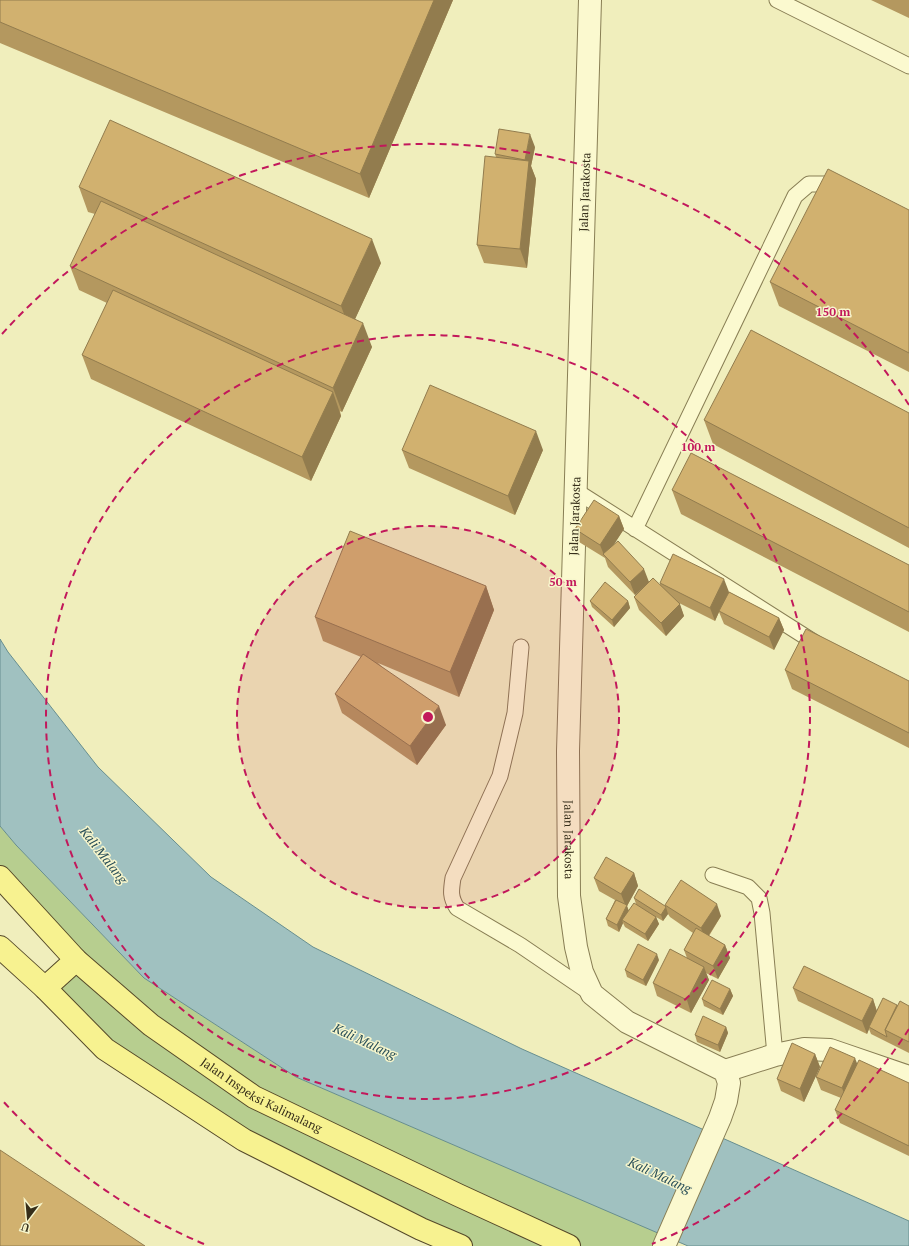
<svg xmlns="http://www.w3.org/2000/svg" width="909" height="1246" viewBox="0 0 909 1246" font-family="'PT Serif',serif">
<rect width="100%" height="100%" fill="#f0eebc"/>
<path fill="#b7ce8f" d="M 0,826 L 16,845 L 144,978 L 296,1077 L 664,1235 L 660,1246 L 461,1246 L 174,1093 L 45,988 L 76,960 L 0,877 Z"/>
<path fill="#a0c1c0" stroke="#678e8f" d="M 0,639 L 8,652 L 98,767 L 211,877 L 313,947 L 522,1049 L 909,1221 L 909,1246 L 688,1246 L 296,1077 L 144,978 L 16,845 L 0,826 Z"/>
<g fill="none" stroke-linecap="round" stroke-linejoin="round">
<defs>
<path id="service" d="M 777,0 L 909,66
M 576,491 L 820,646
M 635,529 L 795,196 L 809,184 L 828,184 L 839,189
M 521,647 L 515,713 L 500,776 L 453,878 C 451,891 450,897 457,908 L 520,945 L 592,994
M 713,875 L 748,887 L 759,898 L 762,913 L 775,1055"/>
<path id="minor" d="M 725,1071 L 775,1055 L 804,1049 L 830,1050 L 909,1077"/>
<g id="tertiary">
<path id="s1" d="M 590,0 L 568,751 L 569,896 L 576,947 L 582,972 L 592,994 L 627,1022 L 725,1071 L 729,1083 L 726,1101 L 720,1118 L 664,1246"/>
</g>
<g id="primary">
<path id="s2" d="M 0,877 L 76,960 L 151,1025 L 254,1097 L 458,1195 L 569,1246"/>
<path d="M 0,947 L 45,988 L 105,1049 L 244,1140 L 421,1229 L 461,1246"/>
<path d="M 45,988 L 76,960"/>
</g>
</defs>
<use href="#service" stroke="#887e54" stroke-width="17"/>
<use href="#minor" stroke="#887e54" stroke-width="24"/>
<use href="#tertiary" stroke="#887e54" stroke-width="24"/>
<use href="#primary" stroke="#554929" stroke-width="24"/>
<use href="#service" stroke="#fbf9cf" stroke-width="15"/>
<use href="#minor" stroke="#fbf9cf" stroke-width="22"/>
<use href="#tertiary" stroke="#fbf9cf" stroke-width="22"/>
<use href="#primary" stroke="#f7f290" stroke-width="22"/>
</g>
<path fill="#b4985f" d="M 0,0 L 453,0 L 369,198 L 0,43 Z
M 871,0 L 909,0 L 909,18 Z
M 535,147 L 531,166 L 536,179 L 527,268 L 484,263 L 477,245 L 496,157 L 495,154 Z
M 79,187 L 381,263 L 355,319 L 372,347 L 342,412 L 340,411 L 341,416 L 311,481 L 91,379 L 82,355 L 107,303 L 79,290 L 70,266 L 95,214 L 88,212 Z
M 909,210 L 909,372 L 779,306 L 770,282 Z
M 909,413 L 909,548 L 713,444 L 704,420 Z
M 402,450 L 543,450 L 515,515 L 409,468 Z
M 672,490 L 909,565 L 909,632 L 681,514 Z
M 619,516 L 624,529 L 613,545 L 649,582 L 660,585 L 660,583 L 729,592 L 779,618 L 784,630 L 774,650 L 724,624 L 719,612 L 715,621 L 679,603 L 684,616 L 666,636 L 639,610 L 634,597 L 648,583 L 635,595 L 608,567 L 605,558 L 579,542 L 575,529 Z
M 486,586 L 494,610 L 459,697 L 378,663 L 446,725 L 417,765 L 342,713 L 335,694 L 361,657 L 323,641 L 315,617 Z
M 590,601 L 628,601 L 630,608 L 614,627 L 592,607 Z
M 785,670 L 909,681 L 909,748 L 792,689 Z
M 634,873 L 638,886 L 627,906 L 629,911 L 636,904 L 634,898 L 665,906 L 665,905 L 721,916 L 709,936 L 725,945 L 730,958 L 718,979 L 706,973 L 709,980 L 691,1013 L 657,996 L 653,983 L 687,958 L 684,950 L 693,933 L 670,917 L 668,914 L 663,921 L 656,917 L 659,924 L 648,941 L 625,927 L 623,923 L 619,932 L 608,926 L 606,919 L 615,900 L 599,891 L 594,878 Z
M 659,960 L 646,986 L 627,977 L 625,970 Z
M 793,988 L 873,999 L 877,1011 L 897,1005 L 909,1006 L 909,1053 L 871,1034 L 869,1029 L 867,1034 L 798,1001 Z
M 730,989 L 733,996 L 723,1015 L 704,1006 L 702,999 Z
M 726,1027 L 728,1033 L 720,1052 L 697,1042 L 695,1035 Z
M 815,1054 L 820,1067 L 804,1102 L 781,1091 L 777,1079 Z
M 857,1064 L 909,1083 L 909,1156 L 840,1123 L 835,1110 L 841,1098 L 821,1090 L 816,1077 Z"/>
<path fill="#927c4e" d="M 434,0 L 453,0 L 369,198 L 360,174 Z
M 530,134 L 535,147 L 531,166 L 536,179 L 527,268 L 520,249 L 528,168 L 525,160 Z
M 372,239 L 381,263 L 350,330 L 341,306 Z
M 363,323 L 372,347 L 342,412 L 333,388 Z
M 333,392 L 341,416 L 311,481 L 302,457 Z
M 536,431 L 543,450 L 515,515 L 508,496 Z
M 619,516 L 624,529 L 606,557 L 604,555 L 600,545 Z
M 644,569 L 649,582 L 635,595 L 630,582 Z
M 724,579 L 729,592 L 719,611 L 719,612 L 715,621 L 710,608 Z
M 486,586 L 494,610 L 459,697 L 450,672 Z
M 628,601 L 630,608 L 614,627 L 612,620 Z
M 680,604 L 684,616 L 666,636 L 661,623 Z
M 779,618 L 784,630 L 774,650 L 769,637 Z
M 439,706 L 446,725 L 417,765 L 410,746 Z
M 634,873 L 638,886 L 627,906 L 629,912 L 622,920 L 623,923 L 619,932 L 617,925 L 626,907 L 621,894 Z
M 717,904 L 721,916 L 705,941 L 701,928 Z
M 666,907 L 668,914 L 663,921 L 661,915 Z
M 656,917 L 659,924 L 648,941 L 645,934 Z
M 725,945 L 730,958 L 718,979 L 713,966 Z
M 657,954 L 659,960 L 646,986 L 643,980 Z
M 704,967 L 709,980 L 691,1013 L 687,1000 Z
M 730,989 L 733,996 L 723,1015 L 720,1009 Z
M 873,999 L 877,1012 L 869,1027 L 869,1029 L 867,1034 L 862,1021 Z
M 726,1027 L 728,1033 L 720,1052 L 718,1045 Z
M 815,1054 L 820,1067 L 804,1102 L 800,1089 Z
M 855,1058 L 860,1071 L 847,1101 L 842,1088 Z"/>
<path fill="#d1b16f" stroke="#927c4e" d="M 0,0 L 434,0 L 360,174 L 0,22 Z
M 110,120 L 372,239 L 341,306 L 79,187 Z
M 499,129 L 530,134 L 525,160 L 495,154 Z
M 485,156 L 529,161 L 520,249 L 477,245 Z
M 828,169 L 909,210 L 909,353 L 770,282 Z
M 101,201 L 363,323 L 333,388 L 70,266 Z
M 113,290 L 333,392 L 302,457 L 82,355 Z
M 751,330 L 909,413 L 909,528 L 704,420 Z
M 430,385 L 536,431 L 508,496 L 402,450 Z
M 691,453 L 909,565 L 909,612 L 672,490 Z
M 594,500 L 619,516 L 600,545 L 575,529 Z
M 350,531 L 486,586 L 450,672 L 315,617 Z
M 618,541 L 644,569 L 630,582 L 603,554 Z
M 673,554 L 724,579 L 710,608 L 660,583 Z
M 653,578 L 680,604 L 661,623 L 634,597 Z
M 605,582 L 628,601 L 612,620 L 590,601 Z
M 729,592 L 779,618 L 769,637 L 719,611 Z
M 806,629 L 909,681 L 909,733 L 785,670 Z
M 363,654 L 439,706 L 410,746 L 335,694 Z
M 606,857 L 634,873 L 621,894 L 594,878 Z
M 681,880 L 717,904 L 701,928 L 665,905 Z
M 639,889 L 665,906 L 666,907 L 661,915 L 634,898 Z
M 616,900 L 627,905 L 617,925 L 606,919 Z
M 634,903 L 656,917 L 645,934 L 622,920 Z
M 696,928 L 725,945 L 713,966 L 684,950 Z
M 638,944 L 657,954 L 643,980 L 625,970 Z
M 670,949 L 704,967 L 687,1000 L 653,983 Z
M 804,966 L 873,999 L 862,1021 L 793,988 Z
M 712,980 L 730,989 L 720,1009 L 702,999 Z
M 883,998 L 897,1005 L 885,1030 L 887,1037 L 869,1027 Z
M 900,1001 L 909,1006 L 909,1042 L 885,1030 Z
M 703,1016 L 726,1027 L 718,1045 L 695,1035 Z
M 792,1043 L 815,1054 L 800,1089 L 777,1079 Z
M 830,1047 L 855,1058 L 842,1088 L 816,1077 Z
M 859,1060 L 909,1083 L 909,1146 L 835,1110 Z
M 0,1150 L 145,1246 L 0,1246 Z"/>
<circle cx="428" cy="717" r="191" fill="#c2185b" fill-opacity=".12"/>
<g fill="none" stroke="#c2185b" stroke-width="2" stroke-dasharray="7 5">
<circle cx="428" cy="717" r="191"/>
<circle cx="428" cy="717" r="382"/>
<path d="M909 1029A573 573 0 0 1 652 1244M204 1244A573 573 0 0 1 2 1100M2 334A573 573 0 0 1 909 405"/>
</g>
<g text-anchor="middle" stroke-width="3" stroke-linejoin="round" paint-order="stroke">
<g font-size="12" fill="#372f1a" stroke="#f7f6cc">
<text transform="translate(585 192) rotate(-88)" y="4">Jalan Jarakosta</text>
<text transform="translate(575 516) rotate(-88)" y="4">Jalan Jarakosta</text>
<text dy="4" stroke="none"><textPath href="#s1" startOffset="840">Jalan Jarakosta</textPath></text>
<text dy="4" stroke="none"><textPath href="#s2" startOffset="343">Jalan Inspeksi Kalimalang</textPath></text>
</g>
<g font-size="13" font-style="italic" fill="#284e58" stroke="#f7f6cc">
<text transform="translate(104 855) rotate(52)" y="5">Kali Malang</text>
<text transform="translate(365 1041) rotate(25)" y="5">Kali Malang</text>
<text transform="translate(660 1175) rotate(25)" y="5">Kali Malang</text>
</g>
</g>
<circle cx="428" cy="717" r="6" fill="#c2185b" stroke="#f7f6cc" stroke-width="2"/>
<g font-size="12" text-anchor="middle" font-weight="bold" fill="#c2185b" stroke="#f7f6cc" stroke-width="3" stroke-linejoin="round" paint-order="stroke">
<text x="833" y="316">150 m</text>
<text x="698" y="451">100 m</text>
<text x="563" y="586">50 m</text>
</g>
<g transform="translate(28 1218) rotate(196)" stroke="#f7f6cc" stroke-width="3" paint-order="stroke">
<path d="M0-3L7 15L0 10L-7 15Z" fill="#372f1a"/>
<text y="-6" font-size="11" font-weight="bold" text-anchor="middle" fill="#372f1a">U</text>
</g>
</svg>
